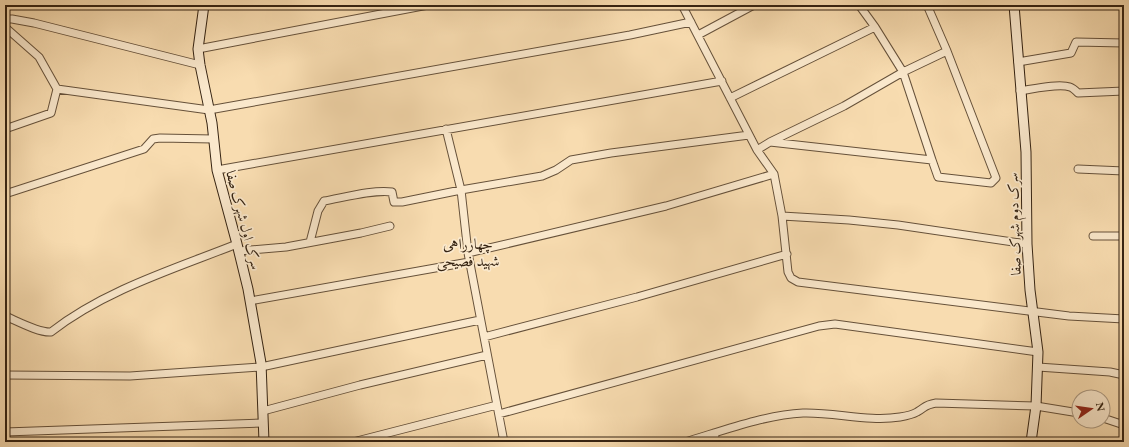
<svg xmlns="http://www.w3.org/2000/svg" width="1129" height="447" viewBox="0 0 1129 447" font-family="'EB Garamond',Amiri,serif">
<rect width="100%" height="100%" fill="#f8dcb0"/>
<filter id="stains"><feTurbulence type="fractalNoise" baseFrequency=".005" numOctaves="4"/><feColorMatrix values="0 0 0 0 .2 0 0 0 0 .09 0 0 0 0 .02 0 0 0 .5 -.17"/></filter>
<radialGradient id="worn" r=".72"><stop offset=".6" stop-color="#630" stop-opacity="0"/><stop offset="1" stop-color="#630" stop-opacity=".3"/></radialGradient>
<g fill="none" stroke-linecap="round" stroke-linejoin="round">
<defs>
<path id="street" d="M 682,5 L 757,150 L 774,174 L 782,216 L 788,272 L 791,278 L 798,282 L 1069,316 L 1124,319
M 859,5 L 875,27 L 903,72 L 932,160
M 5,19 L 12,19 L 34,23 L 200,65
M 5,27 L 39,57 L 57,89
M 698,35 L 754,5
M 198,49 L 428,5
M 1018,62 L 1071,53 L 1076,42 L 1124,43
M 1020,91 C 1033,89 1059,83 1070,87 C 1073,88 1076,91 1078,93 L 1124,91
M 730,98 L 875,27
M 5,129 L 51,113 L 57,89 L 209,110 L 630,35 L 691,22
M 446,129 L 461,190 L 468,253 L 504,442
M 770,142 L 844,106 L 903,72 L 947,51
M 757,150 L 770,142 L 932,160 L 938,177 L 991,183 L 996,178 L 947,51 L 927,5
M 1078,169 L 1124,171
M 217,170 L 722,81
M 5,194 L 144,149 L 153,139 L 160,138 L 213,139
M 782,216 L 849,220 L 898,225 L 1027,244
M 1093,236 L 1124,236
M 310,242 L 318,211 L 324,201 C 342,198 374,189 392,192 L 394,202 L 402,202 L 461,190 L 542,176 L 556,170 L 571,160 L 611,153 L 749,135
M 239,251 L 286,247 L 361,233 L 390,226
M 468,253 L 666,206 L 774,174
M 250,301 L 469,262
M 5,316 C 17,321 39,333 51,332 C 105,290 174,269 237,244
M 484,337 L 637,297 L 787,254
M 1038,367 L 1110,372 L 1124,375
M 5,375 L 130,376 L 261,367 L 480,320
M 263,411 L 360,385 L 487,355
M 499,414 L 819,326 L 835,324 L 1038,352
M 1103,418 L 1124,425
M 5,432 L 263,423
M 714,433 L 716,442
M 353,442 L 497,405
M 685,442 C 722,431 764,415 803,413 C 835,412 868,422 900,417 C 906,416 912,415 917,412 C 926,407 924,405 936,403 L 1036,406 L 1079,413"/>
<path id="secondary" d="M 204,5 L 198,49 L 200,65 L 212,123 L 217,170 L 237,244 L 248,289 L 261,363 L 264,442
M 1014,5 L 1026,152 L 1027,244 L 1030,290 L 1038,352 L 1036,406 L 1031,442"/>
</defs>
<use href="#street" stroke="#66513a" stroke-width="9"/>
<use href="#secondary" stroke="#352312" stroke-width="11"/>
<use href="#street" stroke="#fae8cc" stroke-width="7"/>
<use href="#secondary" stroke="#fae8cc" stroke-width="9"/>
</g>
<g text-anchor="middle" stroke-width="3.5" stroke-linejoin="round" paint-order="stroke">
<g font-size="14" fill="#352312" stroke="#fae8cc">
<text transform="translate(244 220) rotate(75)" y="5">سرک اول شهرک صفا</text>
<text transform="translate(1014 224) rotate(-92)" y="5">سرک دوم شهرک صفا</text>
</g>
<g font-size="15" fill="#352312" stroke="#fae8cc">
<text x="468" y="249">چهارراهی<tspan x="468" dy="17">شهید فصیحی</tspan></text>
</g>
</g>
<rect width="1129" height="447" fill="none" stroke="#f8dcb0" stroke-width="20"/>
<rect x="6" y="6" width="1117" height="435" fill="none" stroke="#352312" stroke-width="2"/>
<rect x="10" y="10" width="1109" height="427" fill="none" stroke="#352312"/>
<g transform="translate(1091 409) rotate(77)"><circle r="19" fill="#fae8cc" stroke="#ab9982"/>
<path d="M0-3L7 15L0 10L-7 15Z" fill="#8f2418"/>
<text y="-6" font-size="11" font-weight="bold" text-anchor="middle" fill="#352312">N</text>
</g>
<rect width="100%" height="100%" filter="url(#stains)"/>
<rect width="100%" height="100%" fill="url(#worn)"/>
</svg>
